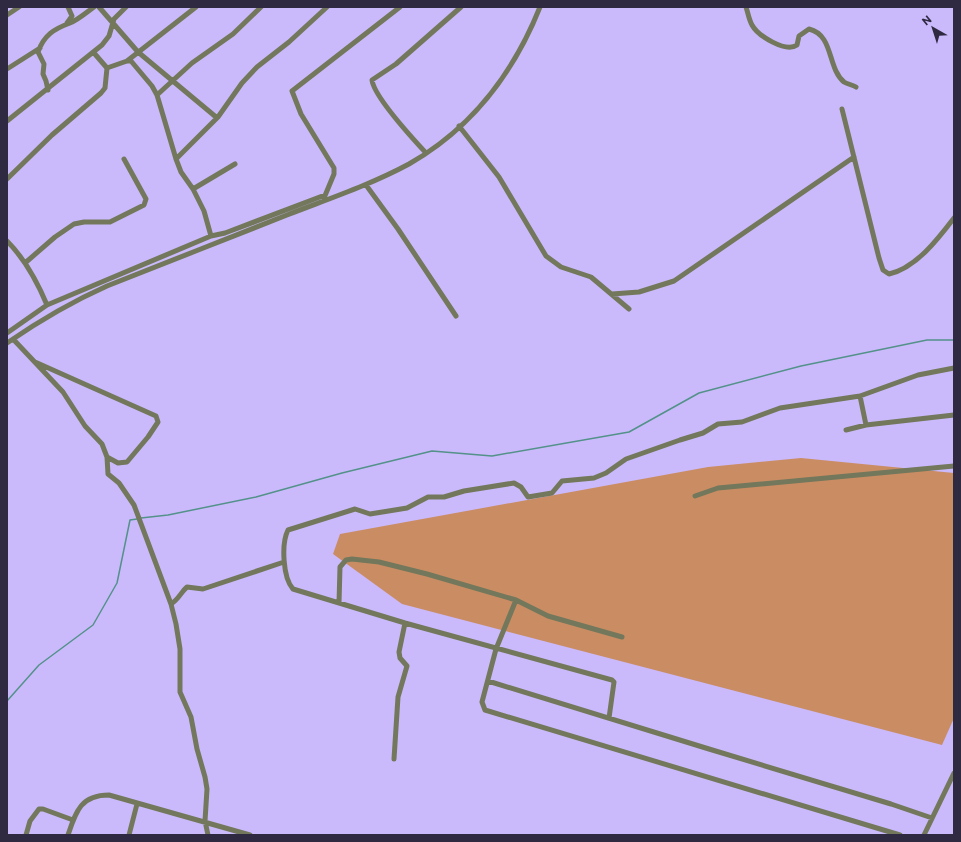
<svg xmlns="http://www.w3.org/2000/svg" width="961" height="842" viewBox="0 0 961 842" font-family="Commissioner,sans-serif">
<rect width="100%" height="100%" fill="#cabafc"/>
<path fill="#ca8d63" d="M 801,458 L 954,473 L 954,718 L 942,745 L 402,604 L 333,554 L 340,534 L 708,467 Z"/>
<g fill="none" stroke-linecap="round" stroke-linejoin="round">
<path stroke="#539189" stroke-width="1.5" d="M 141,518 L 168,515 L 256,497 L 342,473 L 432,451 L 492,456 L 629,432 L 699,393 L 801,366 L 927,340 L 954,340
M 7,701 L 39,665 L 93,625 L 117,583 L 130,520 L 137,519"/>
<path stroke="#73785c" stroke-width="5" d="M 99,7 L 138,52 L 216,117
M 746,7 C 748,13 749,20 752,25 C 758,36 786,53 797,45 L 799,36 L 809,29 C 834,35 827,68 844,82 C 847,84 853,85 856,87
M 7,15 L 19,7
M 67,23 L 72,16 L 68,7
M 94,53 L 107,68 L 127,61 L 131,61 L 152,86 L 157,95 L 176,159 L 181,172 L 193,189 L 204,211 L 211,236
M 127,61 L 196,7
M 7,69 L 40,48
M 48,90 L 46,81 L 43,74 L 44,64 L 38,52 C 44,35 54,29 70,23 C 78,20 87,12 94,7
M 157,95 L 192,63 L 233,34 L 261,7
M 842,109 L 879,258 L 883,270 L 889,274 C 916,268 938,239 954,218
M 7,121 L 102,45 L 109,36 L 114,19 L 126,7
M 459,126 L 499,177 L 546,256 L 561,267 L 591,277 L 629,309
M 426,153 C 414,140 374,97 372,80 L 396,64 L 461,7
M 176,159 L 218,117 L 242,83 L 257,67 L 289,42 L 327,7
M 7,179 L 52,135 L 101,93 L 105,88 L 107,68
M 366,185 L 398,229 L 456,316
M 193,189 L 235,164
M 324,198 L 334,174 L 334,168 L 301,114 L 292,91 L 400,7
M 7,241 C 25,259 37,281 47,305
M 25,263 L 55,237 L 74,224 L 84,222 L 110,222 L 144,205 L 146,199 L 124,159
M 612,294 L 639,292 L 674,281 L 854,157
M 7,333 L 47,305 L 211,236 L 225,233 L 325,195
M 13,339 L 63,392 L 85,426 L 102,444 L 107,457 L 108,474 L 119,483 L 134,505 L 171,604 L 176,624 L 180,649 L 180,692 L 191,717 L 197,749 L 205,777 L 207,789 L 205,821 L 208,835
M 7,343 C 39,321 71,302 107,286 C 167,262 227,239 287,215 C 328,199 370,185 409,164 C 472,128 514,72 540,7
M 35,362 L 156,416 L 158,422 L 148,437 L 127,462 L 118,463 L 107,457
M 860,396 L 866,425
M 846,430 L 866,425 L 954,415
M 695,496 L 718,488 L 954,466
M 516,600 L 496,649 L 482,702 L 485,710 L 900,835
M 339,603 L 340,567 L 346,560 L 352,559 L 379,562 L 427,574 L 516,600 L 548,616 L 622,637
M 171,604 C 179,599 181,592 187,587 L 203,589 L 284,562
M 488,681 L 709,749 L 891,804 L 932,818
M 609,718 L 614,682 L 612,680 L 405,623 L 293,589 C 283,578 281,544 288,530 L 355,509 L 370,514 L 407,508 L 428,497 L 444,497 L 464,491 L 514,483 L 521,487 L 528,497 L 552,493 L 562,481 L 594,478 L 606,473 L 626,459 L 680,440 L 703,433 L 718,424 L 742,422 L 780,408 L 860,396 L 918,375 L 954,368
M 394,759 L 398,697 L 407,666 L 400,658 L 399,652 L 405,623
M 26,835 L 30,821 L 39,809 L 43,809 L 73,820
M 68,835 C 76,811 81,795 109,795 L 250,835
M 129,835 L 137,804
M 924,835 L 954,773"/>
</g>
<rect width="961" height="842" fill="none" stroke="#2f2942" stroke-width="16"/>
<g transform="translate(933 28) rotate(321)" stroke="#cabafc" stroke-width="3" paint-order="stroke">
<path d="M0-3L7 15L0 10L-7 15Z" fill="#2f2942"/>
<text y="-6" font-size="11" font-weight="bold" text-anchor="middle" fill="#2f2942">N</text>
</g>
</svg>
